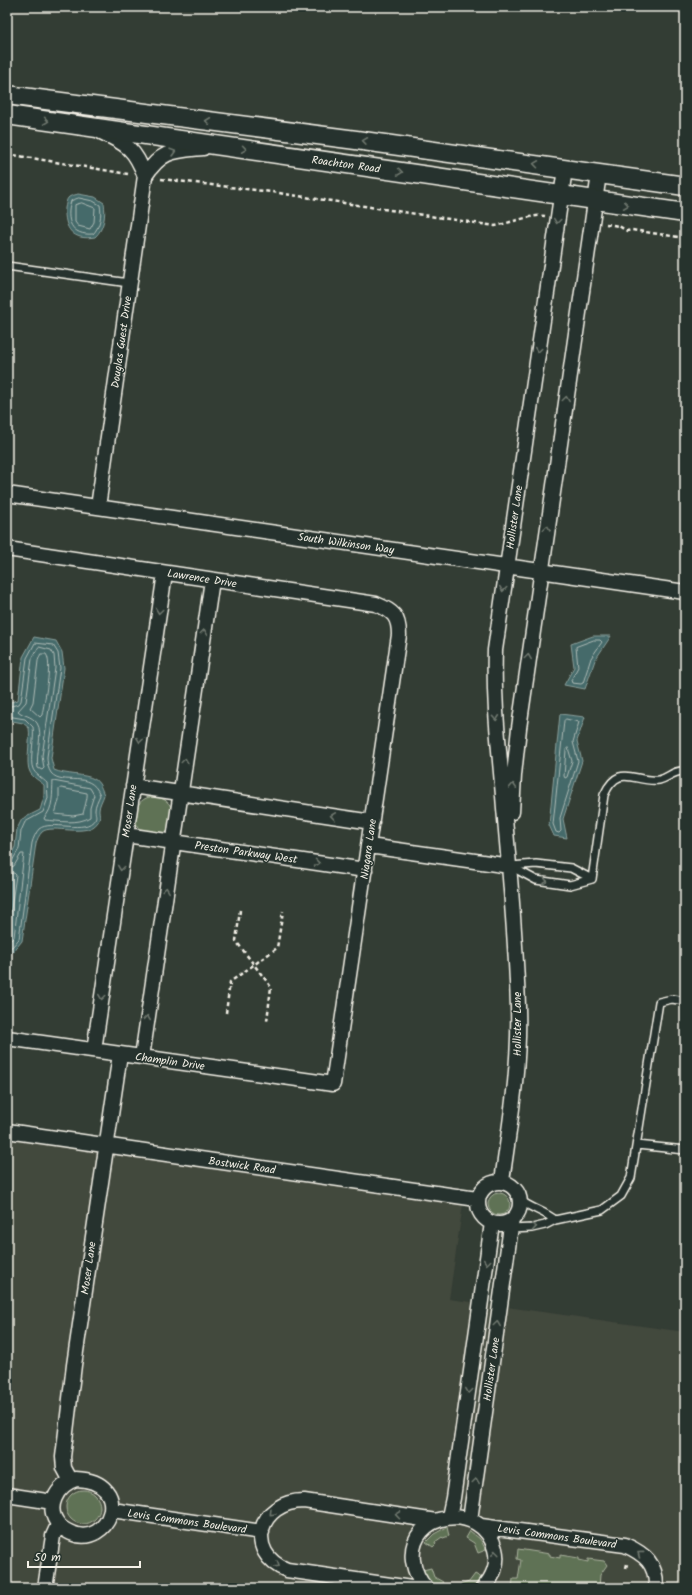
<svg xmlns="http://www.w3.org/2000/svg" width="692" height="1595" viewBox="0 0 692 1595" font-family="Kalam,sans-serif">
<rect width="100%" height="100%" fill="#333d34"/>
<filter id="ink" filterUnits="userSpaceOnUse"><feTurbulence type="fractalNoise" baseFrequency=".025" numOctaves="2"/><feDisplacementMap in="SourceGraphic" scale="8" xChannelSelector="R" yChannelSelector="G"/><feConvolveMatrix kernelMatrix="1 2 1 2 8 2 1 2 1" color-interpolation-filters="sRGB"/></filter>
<g filter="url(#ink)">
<path fill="#43483d" d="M 7,1131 L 464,1197 L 449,1299 L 685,1332 L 685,1588 L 7,1588 Z"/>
<path fill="#5f7255" stroke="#aab29e" d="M 149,797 C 161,796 169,800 173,811 L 170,828 L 163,834 L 142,832 C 130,821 133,802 149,797 Z
M488 1204a11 11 0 1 1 22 0a11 11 0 1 1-22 0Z
M66 1507a17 17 0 1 1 34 0a17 17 0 1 1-34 0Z
M 447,1527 L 449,1536 L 443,1538 L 442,1537 L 435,1542 L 436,1544 L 433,1547 L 426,1542 L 434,1534 Z
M 470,1531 L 480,1539 L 486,1550 L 478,1553 L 474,1543 L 466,1538 Z
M 518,1549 L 550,1554 L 550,1556 L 560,1558 L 560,1555 L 579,1558 L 579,1560 L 588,1562 L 588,1559 L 604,1561 L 607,1565 L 600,1575 L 599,1588 L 512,1588 L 513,1579 L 518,1579 L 521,1560 L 517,1559 Z
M 431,1568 L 434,1577 L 443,1582 L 440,1588 C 431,1587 426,1578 423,1570 Z
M 475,1574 L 482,1578 C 474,1587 473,1588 461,1588 L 460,1585 L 469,1582 Z"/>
<path fill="#456a6a" stroke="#8ba09c" d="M 78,194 L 95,197 L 104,203 C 106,215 104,229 95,237 C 73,241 64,229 65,208 C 66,205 66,199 69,197 C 72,195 76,195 78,194 Z
M 593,636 L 611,636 L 595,660 L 585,689 L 564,685 L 574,667 L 571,644 Z
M 34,637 L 56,641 L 62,652 L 64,668 L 51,758 L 54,770 C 65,775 86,774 94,779 C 100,782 102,790 104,795 C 103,799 99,805 99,810 C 99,814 101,817 98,822 C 87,839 52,823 42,832 C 39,835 37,840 36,843 L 22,941 L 13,952 L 7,952 L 7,859 L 9,859 L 15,847 L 17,829 L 22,819 L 40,810 L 44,797 L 44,785 C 40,781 32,777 30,772 C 25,764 31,739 29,728 L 23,723 L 7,720 L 7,703 L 18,700 L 23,657 Z
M 560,714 L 585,717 L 577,741 L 582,761 L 563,819 L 567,838 L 554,836 L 549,825 Z"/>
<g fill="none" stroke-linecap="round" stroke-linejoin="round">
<path stroke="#aebbb6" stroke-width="1" d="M 79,198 L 93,201 L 100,205 C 102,215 100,227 93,234 C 71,236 65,220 71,201 Z
M 82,203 L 95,208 L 94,222 L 90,229 L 78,226 L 75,222 L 75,205 Z
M 594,640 L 600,640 L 602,642 L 591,658 L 583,683 L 581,684 L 572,683 L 571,680 L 578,667 L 576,647 Z
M 39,647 L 51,650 L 54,655 L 55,668 L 42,756 L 44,768 L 42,770 L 38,768 C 35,755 44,733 37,723 C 31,715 23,716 18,711 L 26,702 L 32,659 Z
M 41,654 L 46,654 C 53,663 44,703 42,715 L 40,717 L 30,708 L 33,702 L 38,661 Z
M 7,707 L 19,704 L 21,701 L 27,658 L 35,643 L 53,645 L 58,653 L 60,668 L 47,757 C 47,761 48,769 51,773 C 63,787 90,769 100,795 C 98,800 95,805 95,810 C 95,813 97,816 95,819 C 86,835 51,819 39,829 C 36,832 33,839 32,843 L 19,939 L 12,947 L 7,948
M 7,716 L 25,719 L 33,727 C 35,738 29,761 33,769 C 35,774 43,779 47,783 L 48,798 L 43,812 L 25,822 L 21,831 L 19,849 L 12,861 L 7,863
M 566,719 L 579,722 L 573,742 L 578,761 L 560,818 L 561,831 L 559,833 L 556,832 L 553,824 L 564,721 Z
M 568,748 L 572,761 L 567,777 L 565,778 L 564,776 L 566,750 Z
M 53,781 L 90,788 L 94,795 L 90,808 L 90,817 C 78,825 59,821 45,820 L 44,818 C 54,808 52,794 53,781 Z
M 61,788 L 87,793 C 88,797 84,809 83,814 L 73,816 L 55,814 L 59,800 L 59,790 Z
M 7,868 L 14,866 L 21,854 L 24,854 L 14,937 L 9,942 L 7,943
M 7,874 L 14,873 L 16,875 L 7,936"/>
<defs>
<path id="service" d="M 7,266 L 129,283
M 510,866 L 536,880 L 570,885 L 592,879
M 511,866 L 536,864 L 571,868 L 592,879
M 592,879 L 604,795 C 619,762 634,783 659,780 C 669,778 673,770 685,771
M 637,1145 L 685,1150
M 520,1200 C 532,1209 544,1211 555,1220
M 511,1229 L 532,1228 L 545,1225 L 555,1220 L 602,1210 L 621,1196 L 631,1178 L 659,1002 L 672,999 L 685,1001"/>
<path id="minor" d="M 101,132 C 127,144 135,149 145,176
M 7,494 L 685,592
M 98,507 L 145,176 C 162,150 173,151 203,148
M 7,549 L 376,604 C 393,611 399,616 399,635 L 333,1084 L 7,1038
M 133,786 L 372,822
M 512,812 L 514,775 L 519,728 L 599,174
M 126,835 L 365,870
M 369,846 L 510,866
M 94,1050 L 165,573
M 142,1057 L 212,580
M 7,1131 L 477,1199
M 502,1181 C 510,1123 520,1066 518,1007 C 516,940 510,874 504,808 C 500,755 493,703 495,650 L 565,169
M478 1203a21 21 0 1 1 42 0a21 21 0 1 1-42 0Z
M 76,1479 C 136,1481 109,1550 71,1533 C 67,1531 62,1529 59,1525 C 44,1508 57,1485 76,1479 Z
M 71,1481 L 64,1468 L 63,1457 L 74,1365 L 120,1054
M 7,1495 L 53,1502
M 112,1510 L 262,1532
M 449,1517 L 453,1498 L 492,1223
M 470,1520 L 512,1219
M 481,1526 L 625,1545 C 645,1554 657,1564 656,1588
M 45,1588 L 53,1536 L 58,1525
M 411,1588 L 287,1570 C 244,1553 258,1501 304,1501 L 436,1521
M 426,1588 C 419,1581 415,1572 413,1561 C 407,1512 482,1499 495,1549 C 499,1563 493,1578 483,1588"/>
<path id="tertiary" d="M 7,95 L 356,140 L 685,186
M 7,115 L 685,213"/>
</defs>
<use href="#service" stroke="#f4f1e8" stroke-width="10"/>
<use href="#minor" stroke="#f4f1e8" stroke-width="17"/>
<use href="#tertiary" stroke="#f4f1e8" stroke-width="21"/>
<path stroke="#f4f1e8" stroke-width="2.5" stroke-dasharray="4 3" stroke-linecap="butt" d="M 7,154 L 128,174
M 161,179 L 272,192 L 495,226 C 509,223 533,214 545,216
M 606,224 L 619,226 L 627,231 L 632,230 L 685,238
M 240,910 L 236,941 L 271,987 L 267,1021
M 226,1013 L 230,982 L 277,948 L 283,911
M 626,1568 L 627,1564"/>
<use href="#service" stroke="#26332d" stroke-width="7"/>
<use href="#minor" stroke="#26332d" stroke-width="14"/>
<use href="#tertiary" stroke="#26332d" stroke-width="18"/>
</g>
<defs><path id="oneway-chevron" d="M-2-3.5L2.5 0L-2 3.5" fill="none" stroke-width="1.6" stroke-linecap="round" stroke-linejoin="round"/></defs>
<g stroke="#6e766e">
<use href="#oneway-chevron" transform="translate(46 121) rotate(8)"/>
<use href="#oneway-chevron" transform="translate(208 121) rotate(-173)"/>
<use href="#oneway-chevron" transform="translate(365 141) rotate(-172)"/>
<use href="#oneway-chevron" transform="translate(244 149) rotate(8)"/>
<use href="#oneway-chevron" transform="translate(173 152) rotate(-16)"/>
<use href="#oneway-chevron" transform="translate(536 164) rotate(-172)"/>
<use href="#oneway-chevron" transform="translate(400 172) rotate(8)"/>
<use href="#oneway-chevron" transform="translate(626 205) rotate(8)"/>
<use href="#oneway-chevron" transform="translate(557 221) rotate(98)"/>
<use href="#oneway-chevron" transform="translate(538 350) rotate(98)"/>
<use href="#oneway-chevron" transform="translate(566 399) rotate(-82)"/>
<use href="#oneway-chevron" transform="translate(547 528) rotate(-82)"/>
<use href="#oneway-chevron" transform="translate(503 589) rotate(98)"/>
<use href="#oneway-chevron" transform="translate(159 611) rotate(98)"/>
<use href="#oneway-chevron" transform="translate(204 632) rotate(-82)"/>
<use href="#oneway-chevron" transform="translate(528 657) rotate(-82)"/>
<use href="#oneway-chevron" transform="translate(496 718) rotate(86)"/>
<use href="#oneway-chevron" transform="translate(140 740) rotate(98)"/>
<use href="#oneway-chevron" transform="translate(185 761) rotate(-82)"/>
<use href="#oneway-chevron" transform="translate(513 786) rotate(-87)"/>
<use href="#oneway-chevron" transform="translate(333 816) rotate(-172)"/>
<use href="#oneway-chevron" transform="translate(317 863) rotate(8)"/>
<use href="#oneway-chevron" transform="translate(121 868) rotate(98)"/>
<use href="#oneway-chevron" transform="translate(545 881) rotate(8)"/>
<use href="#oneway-chevron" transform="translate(166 890) rotate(-82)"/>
<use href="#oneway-chevron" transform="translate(102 997) rotate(98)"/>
<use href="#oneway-chevron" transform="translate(147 1018) rotate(-82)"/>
<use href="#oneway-chevron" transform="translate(534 1227) rotate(-8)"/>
<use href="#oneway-chevron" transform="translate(487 1262) rotate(98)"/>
<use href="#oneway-chevron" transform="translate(497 1324) rotate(-82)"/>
<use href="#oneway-chevron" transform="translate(469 1391) rotate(98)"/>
<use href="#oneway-chevron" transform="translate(476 1481) rotate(-82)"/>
<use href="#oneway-chevron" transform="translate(272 1513) rotate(135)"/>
<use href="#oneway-chevron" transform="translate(398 1515) rotate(-172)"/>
<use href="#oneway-chevron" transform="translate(495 1553) rotate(-97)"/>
<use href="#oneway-chevron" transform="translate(640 1554) rotate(-143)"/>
<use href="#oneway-chevron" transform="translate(277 1565) rotate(32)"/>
</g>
</g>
<g text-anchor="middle" stroke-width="3" stroke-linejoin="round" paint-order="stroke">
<g font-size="11" fill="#f4f1e8" stroke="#26332d">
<text transform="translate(346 164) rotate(8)" y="4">Roachton Road</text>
<text transform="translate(121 342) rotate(-82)" y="4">Douglas Guest Drive</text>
<text transform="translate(514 517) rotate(-82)" y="4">Hollister Lane</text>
<text transform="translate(346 543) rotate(8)" y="4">South Wilkinson Way</text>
<text transform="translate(202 578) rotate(9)" y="4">Lawrence Drive</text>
<text transform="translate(129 811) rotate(-82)" y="4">Moser Lane</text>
<text transform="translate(368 849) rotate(-82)" y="4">Niagara Lane</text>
<text transform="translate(246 852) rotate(8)" y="4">Preston Parkway West</text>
<text transform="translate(517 1024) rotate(-90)" y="4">Hollister Lane</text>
<text transform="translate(170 1061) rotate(8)" y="4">Champlin Drive</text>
<text transform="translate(242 1165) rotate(8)" y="4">Bostwick Road</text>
<text transform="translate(88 1268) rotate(-82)" y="4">Moser Lane</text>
<text transform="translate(491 1369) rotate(-82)" y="4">Hollister Lane</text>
<text transform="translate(187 1521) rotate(8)" y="4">Levis Commons Boulevard</text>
<text transform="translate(557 1536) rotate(8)" y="4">Levis Commons Boulevard</text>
</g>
</g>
<rect width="692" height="1595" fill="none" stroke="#26332d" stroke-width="24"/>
<rect x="12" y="12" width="668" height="1571" fill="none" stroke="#f4f1e8" stroke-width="1.5" filter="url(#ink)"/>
<path d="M28 1561v6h112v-6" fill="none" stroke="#f4f1e8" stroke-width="2"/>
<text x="34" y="1561" font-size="12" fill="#f4f1e8" stroke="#26332d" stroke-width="3" paint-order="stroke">50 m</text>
</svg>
